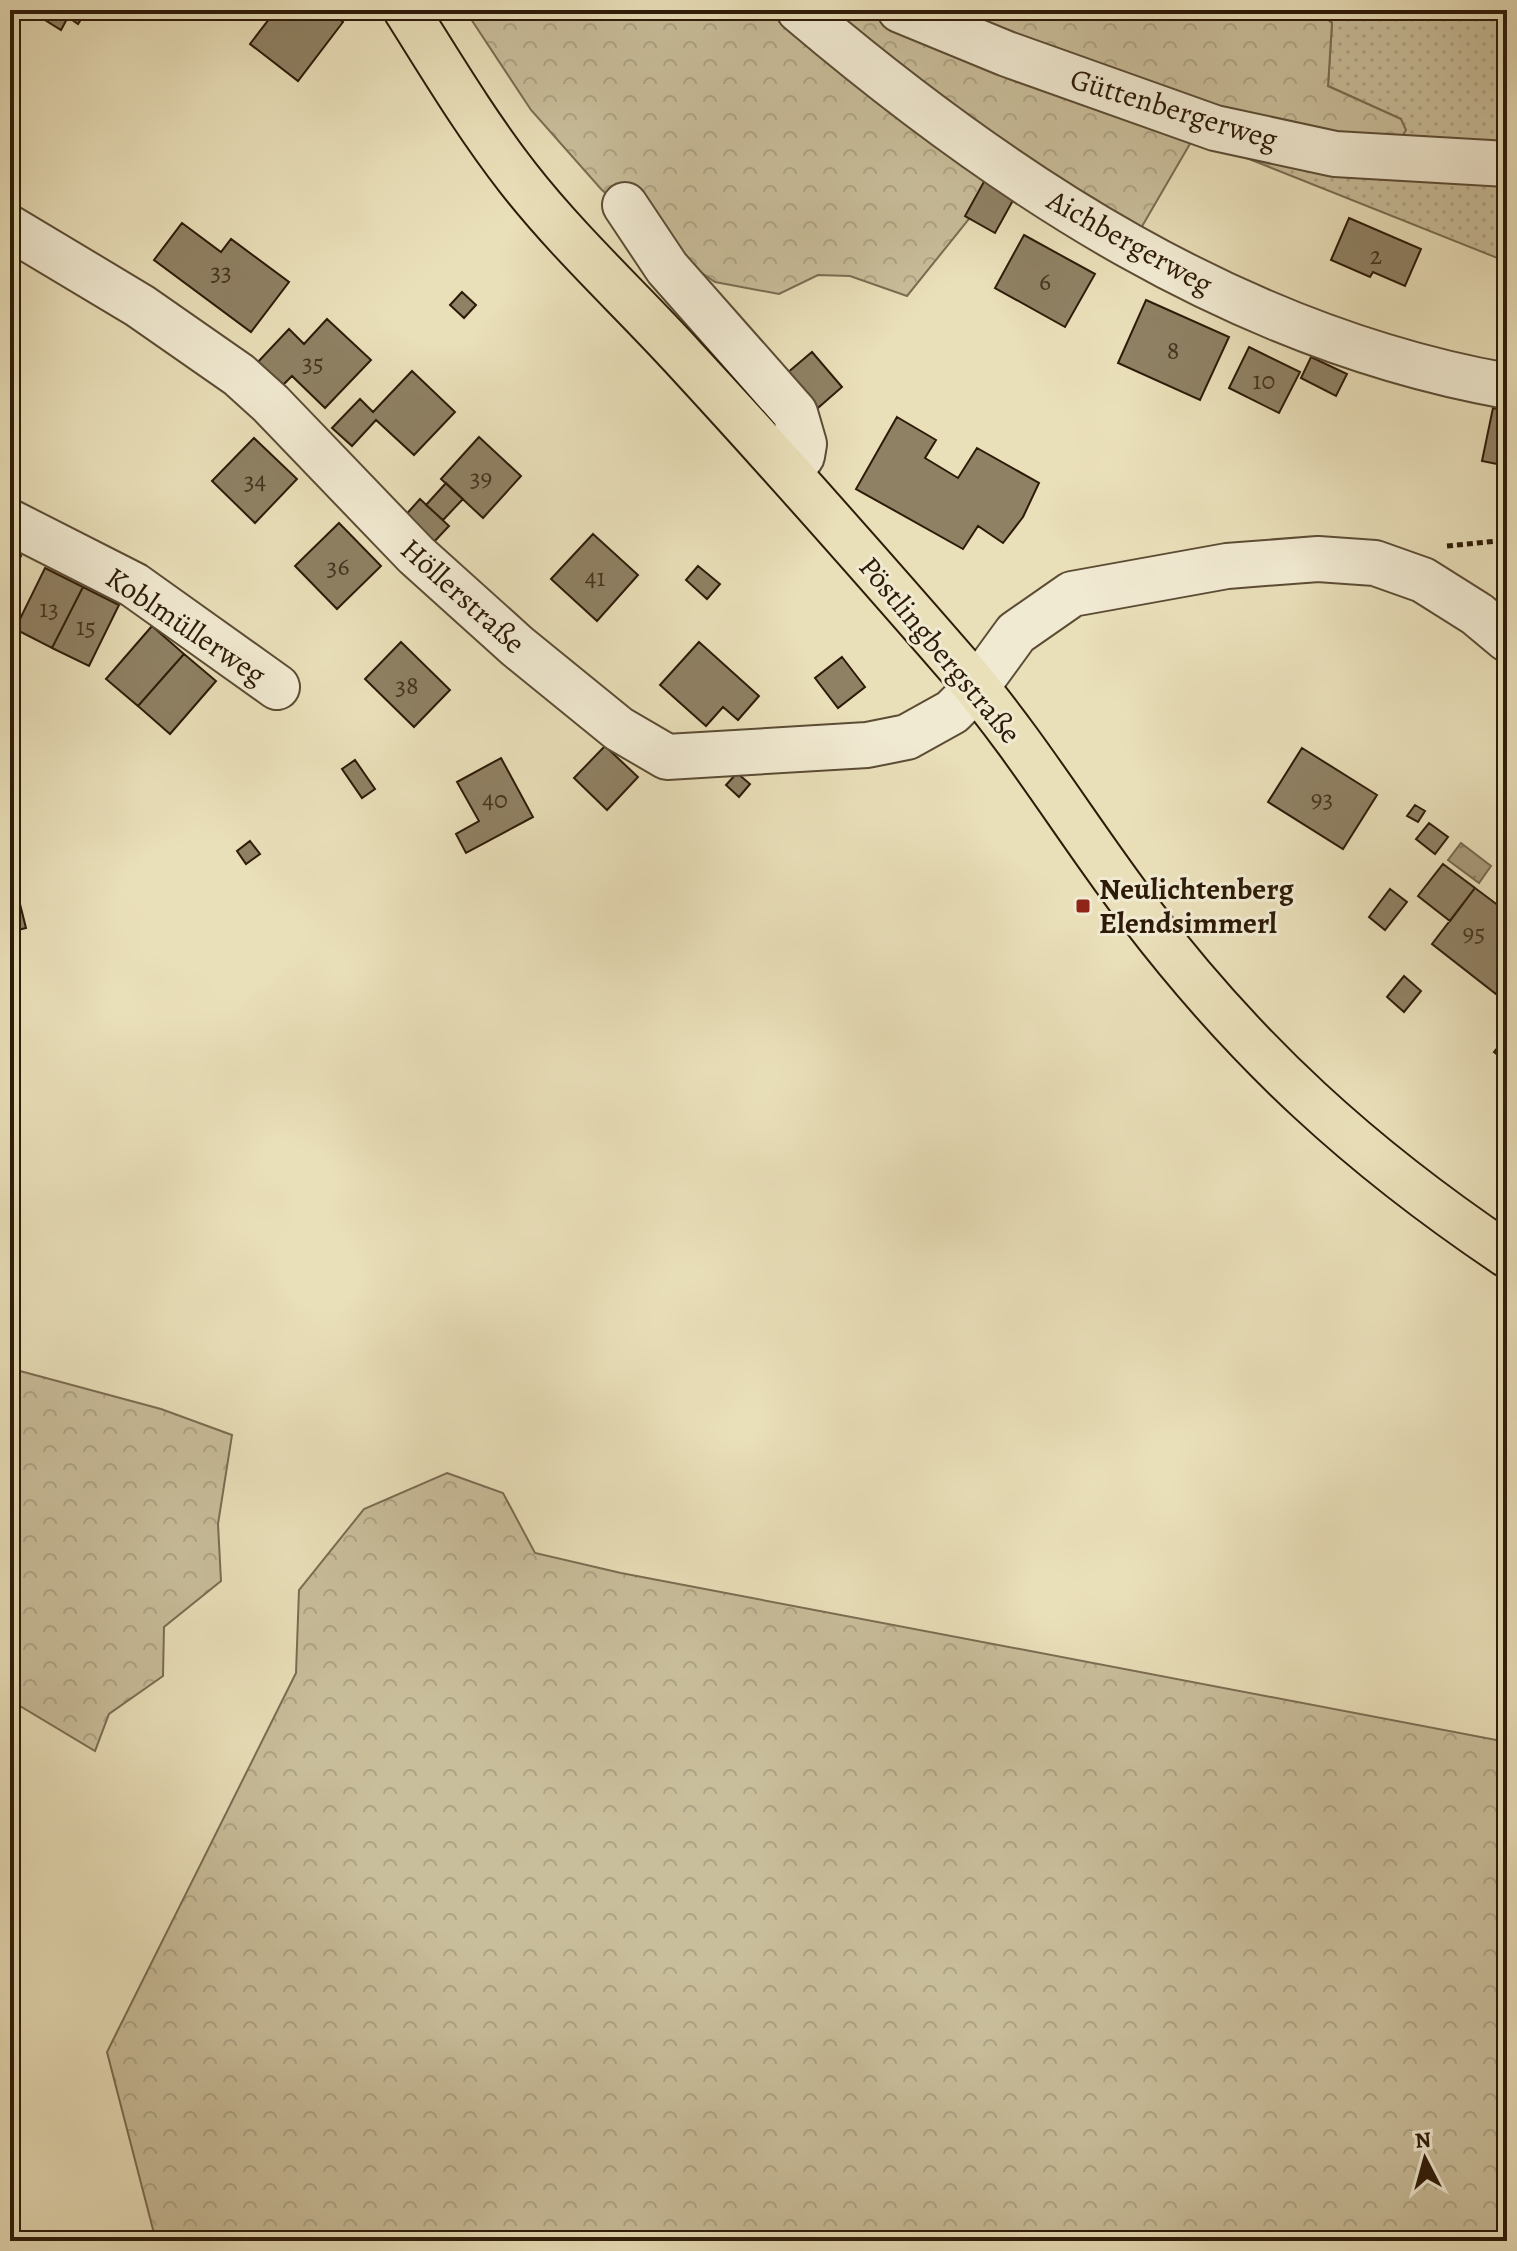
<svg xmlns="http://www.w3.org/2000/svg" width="1517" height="2251" viewBox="0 0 1517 2251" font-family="Alegreya,serif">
<defs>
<pattern id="grass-dots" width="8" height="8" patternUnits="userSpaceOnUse" patternTransform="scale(2)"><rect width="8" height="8" fill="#c9be9b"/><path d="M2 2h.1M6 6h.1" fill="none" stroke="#ada384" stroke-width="1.8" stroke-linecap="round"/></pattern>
<pattern id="forest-crowns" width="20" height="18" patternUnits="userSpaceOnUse" patternTransform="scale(2)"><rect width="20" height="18" fill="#c9be9b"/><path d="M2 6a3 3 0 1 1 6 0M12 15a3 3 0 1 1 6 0" fill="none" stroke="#ada384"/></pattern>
<pattern id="water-ripples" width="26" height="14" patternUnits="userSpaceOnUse" patternTransform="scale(2)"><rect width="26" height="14" fill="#a99c7d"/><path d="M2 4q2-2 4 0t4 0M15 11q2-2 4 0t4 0" fill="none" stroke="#8a7e64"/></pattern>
</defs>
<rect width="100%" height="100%" fill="#e9dfb9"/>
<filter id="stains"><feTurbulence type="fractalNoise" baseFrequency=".0025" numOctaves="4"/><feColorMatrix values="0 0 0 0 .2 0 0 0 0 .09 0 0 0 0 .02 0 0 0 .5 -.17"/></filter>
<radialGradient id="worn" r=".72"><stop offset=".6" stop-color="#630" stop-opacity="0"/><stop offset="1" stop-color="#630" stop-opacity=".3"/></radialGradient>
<path fill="url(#grass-dots)" stroke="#7b6c52" stroke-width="2" d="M 1317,10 L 1507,10 L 1507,153 L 1387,145 L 1401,119 L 1328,86 L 1332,23 Z
M 1194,137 L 1507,171 L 1505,261 Z"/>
<path fill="url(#forest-crowns)" stroke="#7b6c52" stroke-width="2" d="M 465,10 L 1316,10 L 1332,23 L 1328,86 L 1401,119 L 1406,130 L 1401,138 L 1198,130 L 1137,235 L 1001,179 L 907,296 L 850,276 L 818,275 L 779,294 L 715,282 L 660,244 L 601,189 L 531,110 Z
M 20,1371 L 161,1409 L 232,1435 L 218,1524 L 221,1581 L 164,1627 L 163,1676 L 109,1714 L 95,1751 L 10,1700 L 10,1377 Z
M 447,1473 L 503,1493 L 535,1553 L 621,1573 L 1507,1742 L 1507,2241 L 156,2241 L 107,2052 L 296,1673 L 299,1590 L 364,1509 Z"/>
<path fill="url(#water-ripples)" stroke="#77684e" stroke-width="2" d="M 1461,843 L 1491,866 L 1479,883 L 1448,860 Z"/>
<path fill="#8f8164" stroke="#2d1b08" stroke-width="2" d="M 29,10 L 87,10 L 78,24 L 68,17 L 61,30 Z
M 276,10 L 328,10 L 343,22 L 298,81 L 250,44 Z
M 986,178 L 1016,195 L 995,233 L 965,216 Z
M 1349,218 L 1421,249 L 1405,286 L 1373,272 L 1370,277 L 1331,260 Z
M 182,223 L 221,252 L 231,239 L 289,282 L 251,332 L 154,260 Z
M 1024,235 L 1095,274 L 1065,327 L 995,288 Z
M 462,292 L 476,305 L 464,318 L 450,305 Z
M 1146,300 L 1229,337 L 1200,400 L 1118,363 Z
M 327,319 L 371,360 L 325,408 L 292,376 L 280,388 L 256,364 L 289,329 L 304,344 Z
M 1249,347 L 1300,372 L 1279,413 L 1229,388 Z
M 812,352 L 842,387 L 811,414 L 780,379 Z
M 1311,357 L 1347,374 L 1336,396 L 1301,378 Z
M 412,371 L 455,412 L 414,455 L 376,420 L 352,446 L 332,428 L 360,399 L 373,412 Z
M 1493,408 L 1507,411 L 1507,466 L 1482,461 Z
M 897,417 L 936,440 L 925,458 L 958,478 L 977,448 L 1039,483 L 1023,517 L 1003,543 L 978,526 L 963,549 L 856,489 Z
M 479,437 L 521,476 L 483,518 L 441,479 Z
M 254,438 L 297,479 L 255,523 L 212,481 Z
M 446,483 L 463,499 L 443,520 L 426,505 Z
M 420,499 L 449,526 L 431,545 L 402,519 Z
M 339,523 L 381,566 L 337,609 L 295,566 Z
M 593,534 L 638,575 L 597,621 L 551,579 Z
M 10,551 L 21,556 L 10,577 Z
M 698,566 L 720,584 L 707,599 L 686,580 Z
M 45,568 L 83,587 L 52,648 L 15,629 Z
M 83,587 L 119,605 L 89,666 L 52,648 Z
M 152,626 L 184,654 L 138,706 L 106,679 Z
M 401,642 L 450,690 L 414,727 L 365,679 Z
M 699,642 L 759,696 L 738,720 L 723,707 L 706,726 L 660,685 Z
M 184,654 L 216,681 L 170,734 L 138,706 Z
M 842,657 L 865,687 L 838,708 L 815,678 Z
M 605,746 L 638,777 L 607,810 L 574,778 Z
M 1302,748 L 1377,795 L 1343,849 L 1268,802 Z
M 501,758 L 533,817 L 466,853 L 456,834 L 479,821 L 457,782 Z
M 355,760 L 375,789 L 362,798 L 342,769 Z
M 737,773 L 750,784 L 739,797 L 726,785 Z
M 1415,805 L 1425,811 L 1418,822 L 1407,816 Z
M 1429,823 L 1448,837 L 1435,854 L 1416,839 Z
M 250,841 L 260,854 L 246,864 L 237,851 Z
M 10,864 L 26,928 L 10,932 Z
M 1443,864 L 1475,888 L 1450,921 L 1418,896 Z
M 1475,888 L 1507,912 L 1507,981 L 1496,994 L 1432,944 Z
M 1390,889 L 1407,902 L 1385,930 L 1369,917 Z
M 1404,976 L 1421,991 L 1404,1012 L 1387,997 Z
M 1507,1036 L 1507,1062 L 1494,1052 Z"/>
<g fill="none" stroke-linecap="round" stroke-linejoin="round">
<defs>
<path id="minor" d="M 799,10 C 1005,185 1237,338 1507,386
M 900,10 L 1007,54 L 1215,128 L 1335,154 L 1507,164
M 625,205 L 667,268 L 795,413 L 804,444 L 802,456 L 789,472
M 10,228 L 140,306 L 239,375 L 271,404 L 416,555 L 517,646 L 619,729 L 667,757 L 867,745 L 907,737 L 952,712 L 976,688 L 1016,633 L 1072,594 L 1227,566 L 1318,559 L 1375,563 L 1423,580 L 1477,614 L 1507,639
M 10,522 L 134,585 L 277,687"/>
<path id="major" d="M 406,10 C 442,67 476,124 518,178 C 568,242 628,297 683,357 C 778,460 870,564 962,670 C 1027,746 1080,834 1141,914 C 1248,1054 1361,1157 1507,1255"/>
</defs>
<use href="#minor" stroke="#5c4c34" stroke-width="48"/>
<use href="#major" stroke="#2d1b08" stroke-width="48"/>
<path stroke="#2d1b08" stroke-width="5" stroke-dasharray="6 4" stroke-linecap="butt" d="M 1447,546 L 1507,540"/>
<use href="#minor" stroke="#f1ead2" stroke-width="44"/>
<use href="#major" stroke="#e9dfb9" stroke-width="44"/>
</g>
<rect fill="#8f2418" stroke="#f1ead2" stroke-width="3" x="1075" y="898" width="16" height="16" rx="4"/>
<g text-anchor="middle" stroke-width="6" stroke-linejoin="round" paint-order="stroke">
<g font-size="26" fill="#46341f">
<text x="1376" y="264">2</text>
<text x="221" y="280">33</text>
<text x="1045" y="290">6</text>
<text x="1173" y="359">8</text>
<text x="313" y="371">35</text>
<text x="1264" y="389">10</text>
<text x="481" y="486">39</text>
<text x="255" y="489">34</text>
<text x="338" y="575">36</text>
<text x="595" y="586">41</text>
<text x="49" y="617">13</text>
<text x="86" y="635">15</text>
<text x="407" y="694">38</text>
<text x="1322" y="807">93</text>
<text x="495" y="808">40</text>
<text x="1474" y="941">95</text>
</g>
<g font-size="30" fill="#2d1b08" stroke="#f1ead2">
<text transform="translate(1174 109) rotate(17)" y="10">Güttenbergerweg</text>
<text transform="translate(1130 242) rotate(29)" y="10">Aichbergerweg</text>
<text transform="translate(463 596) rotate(42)" y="10">Höllerstraße</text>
<text transform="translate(186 626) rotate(34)" y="10">Koblmüllerweg</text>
<text transform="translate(940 650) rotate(50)" y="10">Pöstlingbergstraße</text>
</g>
<g font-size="30" font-weight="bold" fill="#2d1b08" stroke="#f1ead2" text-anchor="start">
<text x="1099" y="899">Neulichtenberg<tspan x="1099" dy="34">Elendsimmerl</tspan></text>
</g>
</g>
<rect width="1517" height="2251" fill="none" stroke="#e9dfb9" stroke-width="40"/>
<rect x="12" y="12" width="1493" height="2227" fill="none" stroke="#2d1b08" stroke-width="4"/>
<rect x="20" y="20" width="1477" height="2211" fill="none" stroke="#2d1b08" stroke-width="2"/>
<g transform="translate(1425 2159) rotate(354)" stroke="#f1ead2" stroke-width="6" paint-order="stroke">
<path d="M0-6L14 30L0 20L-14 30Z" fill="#2d1b08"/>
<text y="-12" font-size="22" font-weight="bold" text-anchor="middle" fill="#2d1b08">N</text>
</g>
<rect width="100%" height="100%" filter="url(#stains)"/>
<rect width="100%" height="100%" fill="url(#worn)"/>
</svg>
